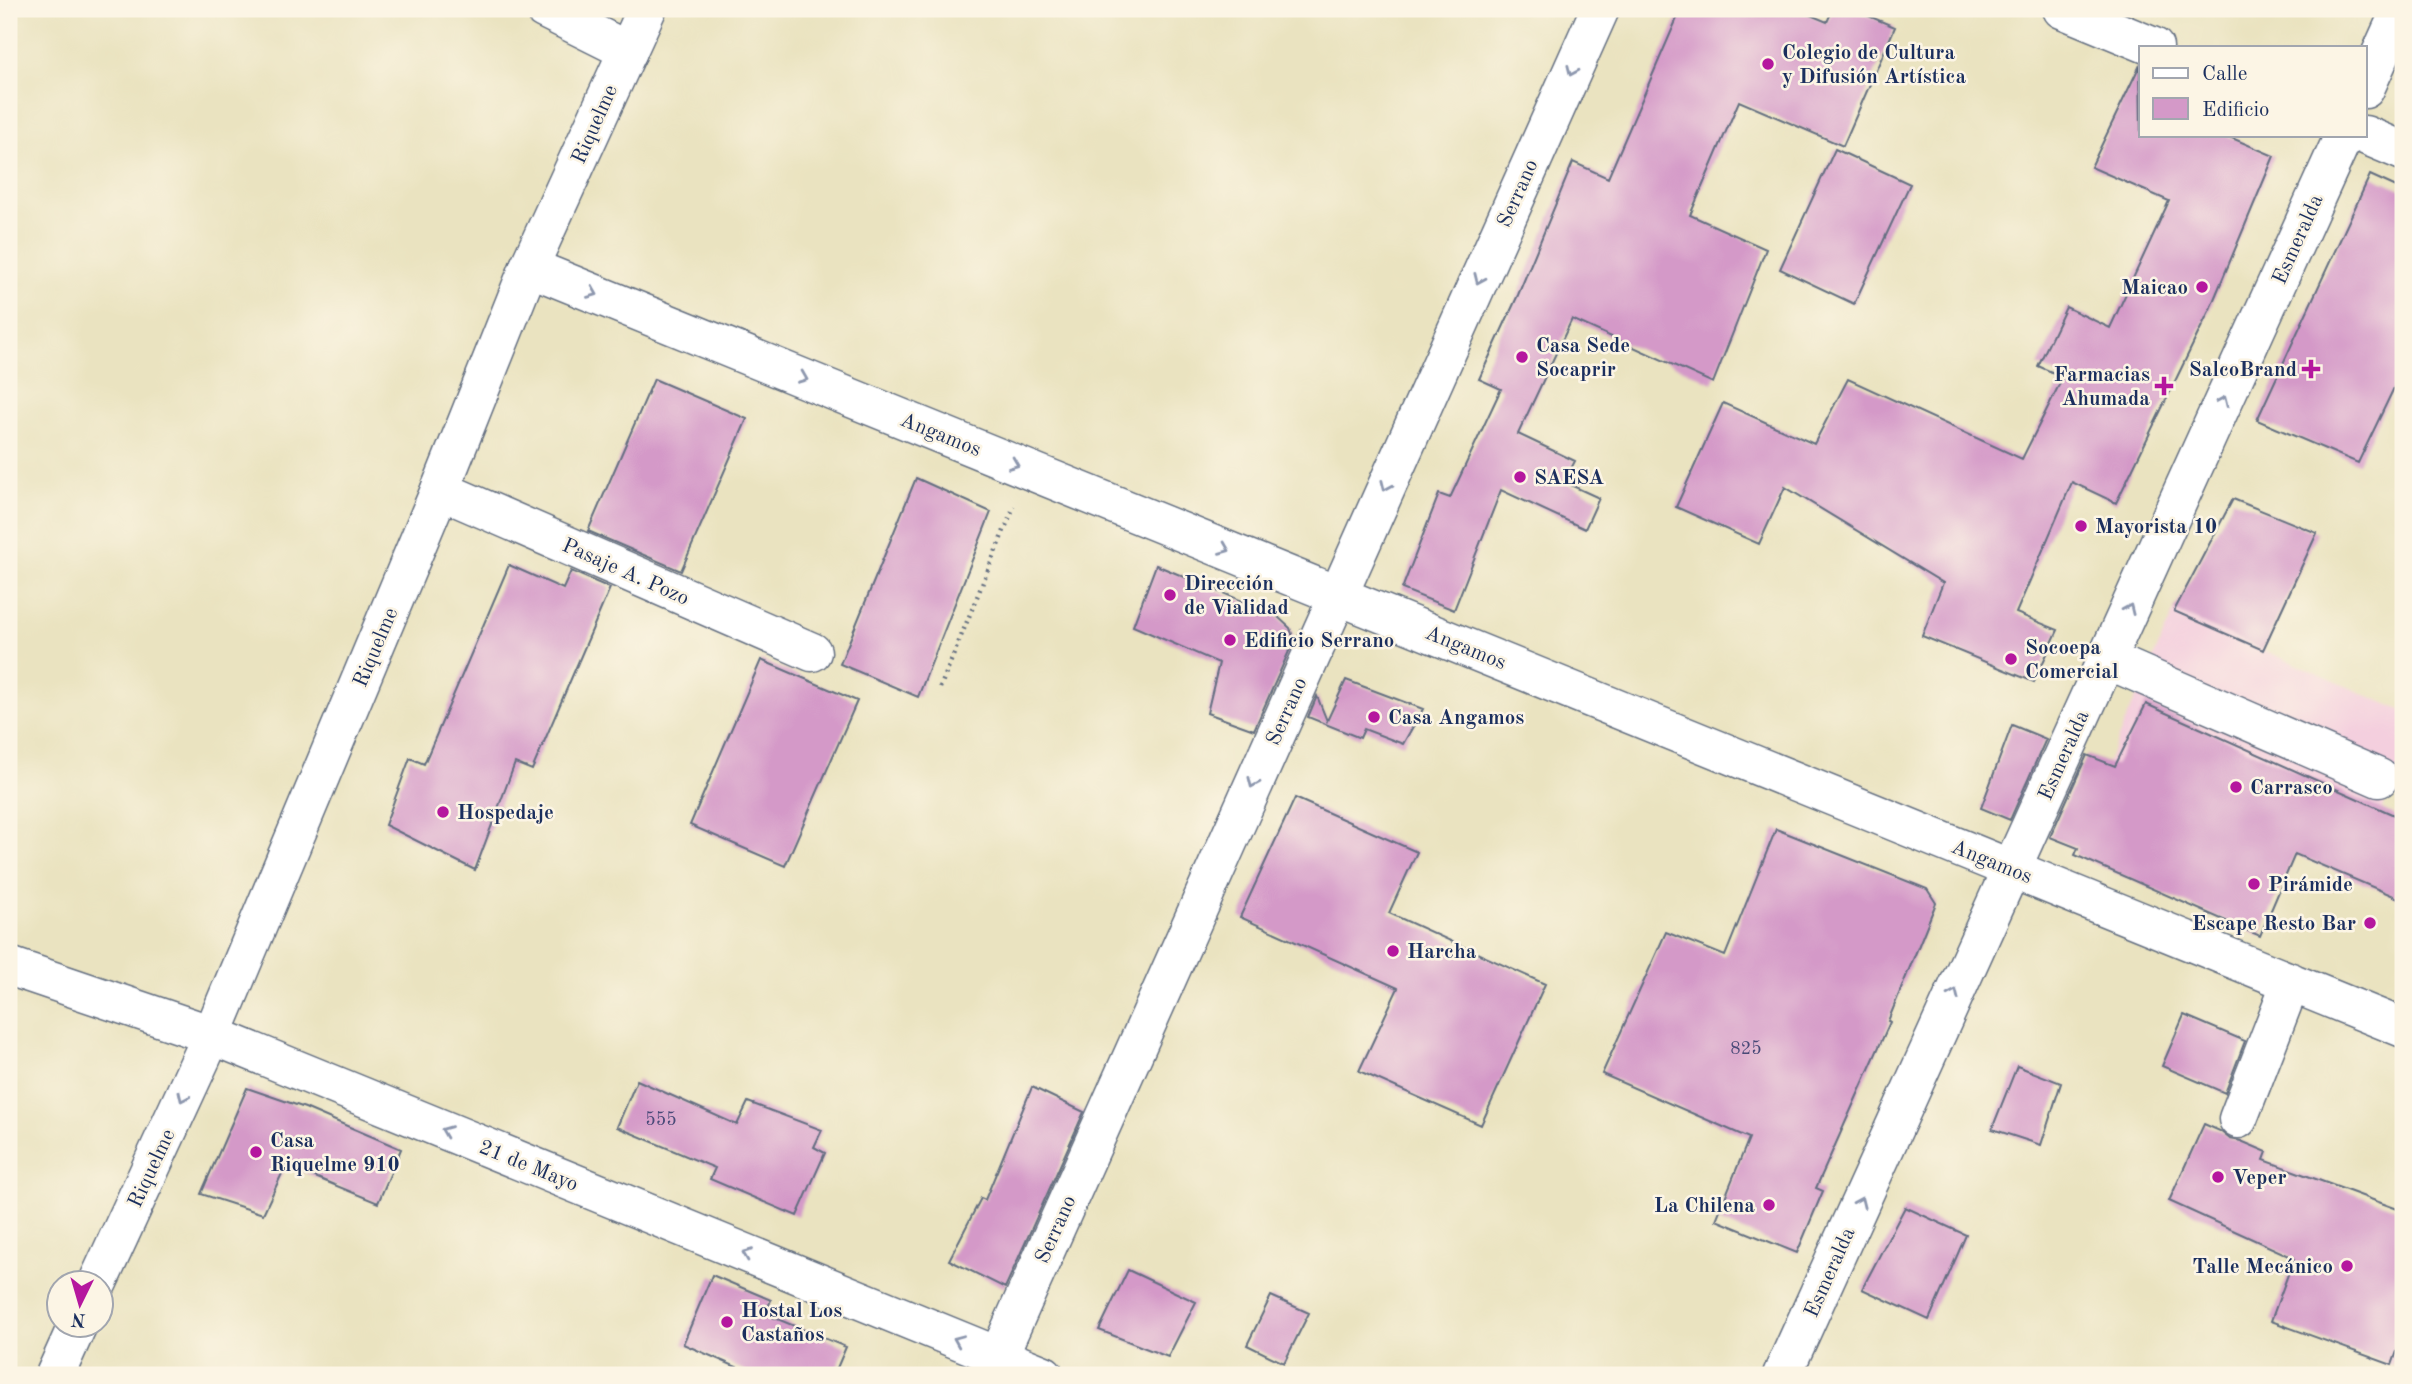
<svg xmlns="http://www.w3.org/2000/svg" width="2412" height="1384" viewBox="0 0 2412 1384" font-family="'Old Standard TT',serif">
<rect width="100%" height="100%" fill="#fcf5e5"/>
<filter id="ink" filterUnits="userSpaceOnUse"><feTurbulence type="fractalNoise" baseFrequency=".0143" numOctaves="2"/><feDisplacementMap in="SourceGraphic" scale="14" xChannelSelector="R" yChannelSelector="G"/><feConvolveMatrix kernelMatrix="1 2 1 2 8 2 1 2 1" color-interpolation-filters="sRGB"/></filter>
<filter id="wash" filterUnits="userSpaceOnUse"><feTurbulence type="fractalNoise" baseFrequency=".00686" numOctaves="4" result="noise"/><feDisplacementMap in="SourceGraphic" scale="28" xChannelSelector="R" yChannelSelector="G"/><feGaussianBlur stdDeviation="1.57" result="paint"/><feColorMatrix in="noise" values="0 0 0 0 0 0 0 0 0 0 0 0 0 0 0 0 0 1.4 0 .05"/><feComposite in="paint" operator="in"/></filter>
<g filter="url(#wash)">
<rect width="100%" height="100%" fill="#eae3c0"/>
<path fill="#f4cfde" d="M 2174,611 L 2403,711 L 2403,761 L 2382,809 L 2397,816 L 2367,885 L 2104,770 Z"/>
<g id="blocks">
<path fill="#d499c8" d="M 1681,9 L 1796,9 L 1827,22 L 1833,9 L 1852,9 L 1895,27 L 1843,146 L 1739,101 L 1690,215 L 1766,249 L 1713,383 L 1572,319 L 1518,434 L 1575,461 L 1564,482 L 1599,498 L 1585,529 L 1501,490 L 1454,610 L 1402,589 L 1439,494 L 1450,498 L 1501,389 L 1479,379 L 1518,295 L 1573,162 L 1608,178 Z
M 2140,65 L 2141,135 L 2225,135 L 2274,156 L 2210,309 L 2116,503 L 2072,482 L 2016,613 L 2058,630 L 2034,682 L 1922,636 L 1943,583 L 1785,487 L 1759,544 L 1676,507 L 1723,403 L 1814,444 L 1848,379 L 2022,459 L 2063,377 L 2038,366 L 2066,307 L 2110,328 L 2169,201 L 2091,167 Z
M 1835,149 L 1910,184 L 1854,304 L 1780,269 Z
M 2370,175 L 2403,190 L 2403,369 L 2358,463 L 2257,420 Z
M 654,379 L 747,419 L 681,571 L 588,531 Z
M 916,478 L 991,512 L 918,697 L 840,664 Z
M 2233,499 L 2317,533 L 2263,650 L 2174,611 Z
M 509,565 L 563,589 L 571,571 L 610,588 L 532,770 L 515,763 L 475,870 L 385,825 L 410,758 L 424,764 Z
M 1156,565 L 1276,615 L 1290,628 L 1294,640 L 1254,730 L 1207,713 L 1219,663 L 1133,626 Z
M 761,660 L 857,701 L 785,866 L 690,825 Z
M 1346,680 L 1423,709 L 1403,744 L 1364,729 L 1360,738 L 1308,717 L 1317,696 L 1327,721 Z
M 2146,704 L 2403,819 L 2403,900 L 2295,854 L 2260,936 L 2075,855 L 2078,848 L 2050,837 L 2087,755 L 2115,766 Z
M 2012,725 L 2046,739 L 2010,820 L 1981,808 Z
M 1295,798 L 1417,852 L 1389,913 L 1545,984 L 1481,1125 L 1359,1071 L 1398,988 L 1240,917 Z
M 1776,829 L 1927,889 L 1936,903 L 1888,1021 L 1890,1022 L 1816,1188 L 1823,1191 L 1797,1253 L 1716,1220 L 1749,1138 L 1602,1074 L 1666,932 L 1725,956 Z
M 2184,1015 L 2245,1041 L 2225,1093 L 2162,1066 Z
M 2017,1066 L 2061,1083 L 2041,1145 L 1992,1129 Z
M 637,1080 L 737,1125 L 748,1102 L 822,1130 L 814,1147 L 825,1153 L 797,1216 L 710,1179 L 715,1168 L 617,1127 Z
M 1032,1087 L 1084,1112 L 1005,1288 L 949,1260 L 981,1198 L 985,1200 Z
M 247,1088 L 305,1108 L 401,1149 L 378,1203 L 286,1165 L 263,1214 L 201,1194 Z
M 2204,1124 L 2220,1131 L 2230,1139 L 2241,1141 L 2267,1152 L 2264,1160 L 2403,1211 L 2403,1335 L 2392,1365 L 2271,1321 L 2294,1258 L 2169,1201 Z
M 1905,1207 L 1966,1235 L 1929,1320 L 1862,1289 Z
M 1128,1270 L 1196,1302 L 1168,1357 L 1099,1330 Z
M 712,1275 L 771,1300 L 765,1314 L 846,1347 L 834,1375 L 755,1375 L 683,1344 Z
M 1271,1296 L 1309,1313 L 1284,1363 L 1247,1345 Z"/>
</g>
</g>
<g filter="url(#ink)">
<use href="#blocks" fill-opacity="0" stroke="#636e80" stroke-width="2"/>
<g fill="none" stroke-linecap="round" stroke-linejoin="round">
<defs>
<path id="minor" d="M 544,9 L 628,51
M 2062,9 L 2154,47
M 2365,89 L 2401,9
M 2365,135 L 2403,151
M 529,267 L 2403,1028
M 440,490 L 812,652
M 2106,659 L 2379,778
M 2238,1119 L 2291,982
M 990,1375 L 1600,9
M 1782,1375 L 2344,135"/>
<path id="major" d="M 9,966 L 212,1035 L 1044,1375
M 98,1282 L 212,1035 L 440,490 L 529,267 L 647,9
M 55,1375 L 78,1324"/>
</defs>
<use href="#minor" stroke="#636e80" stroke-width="41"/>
<use href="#major" stroke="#636e80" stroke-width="41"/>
<path stroke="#636e80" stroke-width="4.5" stroke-dasharray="2 5" stroke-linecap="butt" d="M 940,688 L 1014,506"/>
<use href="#minor" stroke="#fff" stroke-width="38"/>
<use href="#major" stroke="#fff" stroke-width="38"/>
</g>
<defs><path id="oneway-chevron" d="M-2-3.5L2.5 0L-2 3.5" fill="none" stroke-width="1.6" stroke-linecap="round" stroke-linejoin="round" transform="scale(1.75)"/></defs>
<g stroke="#8d97ae">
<use href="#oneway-chevron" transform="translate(1572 71) rotate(114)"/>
<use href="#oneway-chevron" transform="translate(1479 279) rotate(114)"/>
<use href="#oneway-chevron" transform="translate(593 293) rotate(22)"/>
<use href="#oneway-chevron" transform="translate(803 378) rotate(22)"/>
<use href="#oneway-chevron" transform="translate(2223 401) rotate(-66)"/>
<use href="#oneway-chevron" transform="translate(1014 464) rotate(22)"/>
<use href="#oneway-chevron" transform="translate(1386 486) rotate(114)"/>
<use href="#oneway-chevron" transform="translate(1225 549) rotate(22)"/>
<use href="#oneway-chevron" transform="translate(2129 609) rotate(-66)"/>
<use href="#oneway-chevron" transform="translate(1253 783) rotate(114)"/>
<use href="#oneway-chevron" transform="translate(1954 994) rotate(-66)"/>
<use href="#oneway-chevron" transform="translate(183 1097) rotate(115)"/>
<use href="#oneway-chevron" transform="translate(446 1131) rotate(-158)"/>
<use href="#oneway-chevron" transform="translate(1860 1202) rotate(-66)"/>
<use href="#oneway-chevron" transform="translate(747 1254) rotate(-158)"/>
<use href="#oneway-chevron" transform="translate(958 1340) rotate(-157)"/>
</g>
</g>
<g fill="#b5179e" stroke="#fcf5e5" stroke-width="2.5">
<circle cx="1768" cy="64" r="7"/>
<circle cx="2202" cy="287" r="7"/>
<circle cx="1522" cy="357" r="7"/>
<path d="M2307.5 358.5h7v7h7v7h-7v7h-7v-7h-7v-7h7z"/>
<path d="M2160.5 375.5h7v7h7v7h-7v7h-7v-7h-7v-7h7z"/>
<circle cx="1520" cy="477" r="7"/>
<circle cx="2081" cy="526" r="7"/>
<circle cx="1170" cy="595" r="7"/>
<circle cx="1230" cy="640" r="7"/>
<circle cx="2011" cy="659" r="7"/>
<circle cx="1374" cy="717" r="7"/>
<circle cx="2236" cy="787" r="7"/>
<circle cx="443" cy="812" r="7"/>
<circle cx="2254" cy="884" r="7"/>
<circle cx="2370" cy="923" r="7"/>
<circle cx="1393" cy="951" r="7"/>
<circle cx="256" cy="1152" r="7"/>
<circle cx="2218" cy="1177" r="7"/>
<circle cx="1769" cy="1205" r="7"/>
<circle cx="2347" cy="1266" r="7"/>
<circle cx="727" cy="1322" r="7"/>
</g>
<g text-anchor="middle" stroke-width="5" stroke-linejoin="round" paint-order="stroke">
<g font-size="18" fill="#494a78">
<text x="1746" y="1054">825</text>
<text x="661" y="1125">555</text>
</g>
<g font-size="21" font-weight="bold" fill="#1b2f5e" stroke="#fcf5e5" text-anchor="start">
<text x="1782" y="59">Colegio de Cultura<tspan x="1782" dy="24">y Difusión Artística</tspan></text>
<text x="2188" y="294" text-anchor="end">Maicao</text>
<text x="1536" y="352">Casa Sede<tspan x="1536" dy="24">Socaprir</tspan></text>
<text x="2297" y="376" text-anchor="end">SalcoBrand</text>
<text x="2150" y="381" text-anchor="end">Farmacias<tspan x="2150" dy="24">Ahumada</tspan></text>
<text x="1534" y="484">SAESA</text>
<text x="2095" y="533">Mayorista 10</text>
<text x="1184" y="590">Dirección<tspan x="1184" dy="24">de Vialidad</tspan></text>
<text x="1244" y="647">Edificio Serrano</text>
<text x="2025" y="654">Socoepa<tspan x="2025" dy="24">Comercial</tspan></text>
<text x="1388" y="724">Casa Angamos</text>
<text x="2250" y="794">Carrasco</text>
<text x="457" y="819">Hospedaje</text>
<text x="2268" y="891">Pirámide</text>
<text x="2356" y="930" text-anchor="end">Escape Resto Bar</text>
<text x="1407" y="958">Harcha</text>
<text x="270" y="1147">Casa<tspan x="270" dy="24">Riquelme 910</tspan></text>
<text x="2232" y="1184">Veper</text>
<text x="1755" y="1212" text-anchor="end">La Chilena</text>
<text x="2333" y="1273" text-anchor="end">Talle Mecánico</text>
<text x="741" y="1317">Hostal Los<tspan x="741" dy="24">Castaños</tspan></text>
</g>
<g font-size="21" fill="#1b2f5e" stroke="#fcf5e5">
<text transform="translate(594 124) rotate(-66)" y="7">Riquelme</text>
<text transform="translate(1517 193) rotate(-66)" y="7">Serrano</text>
<text transform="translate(2297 239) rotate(-66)" y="7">Esmeralda</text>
<text transform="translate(941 434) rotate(22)" y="7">Angamos</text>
<text transform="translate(626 571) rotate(24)" y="7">Pasaje A. Pozo</text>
<text transform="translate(375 647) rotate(-67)" y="7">Riquelme</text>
<text transform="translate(1466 647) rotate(22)" y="7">Angamos</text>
<text transform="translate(1286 711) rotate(-66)" y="7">Serrano</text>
<text transform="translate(2063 755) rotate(-66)" y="7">Esmeralda</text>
<text transform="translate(1992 861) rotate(22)" y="7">Angamos</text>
<text transform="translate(529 1165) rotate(22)" y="7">21 de Mayo</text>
<text transform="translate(151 1168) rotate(-65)" y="7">Riquelme</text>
<text transform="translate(1055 1229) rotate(-66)" y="7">Serrano</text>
<text transform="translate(1829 1272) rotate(-66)" y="7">Esmeralda</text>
</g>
</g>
<rect width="2412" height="1384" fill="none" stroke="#fcf5e5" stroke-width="35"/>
<rect x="2139" y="46" width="228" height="91" fill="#fcf5e5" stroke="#a2a6af" stroke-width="2"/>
<rect x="2153" y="68" width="35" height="10" fill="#ffffff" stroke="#a2a6af" stroke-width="2"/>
<text x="2202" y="80" font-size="21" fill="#1b2f5e">Calle</text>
<rect x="2153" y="98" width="35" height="21" fill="#d499c8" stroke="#a2a6af" stroke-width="2"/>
<text x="2202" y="116" font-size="21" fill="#1b2f5e">Edificio</text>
<g transform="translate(80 1304) rotate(185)"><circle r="33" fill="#fcf5e5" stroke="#a2a6af" stroke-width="2"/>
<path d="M0-5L12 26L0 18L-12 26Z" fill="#b5179e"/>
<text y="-10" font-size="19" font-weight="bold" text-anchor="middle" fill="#1b2f5e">N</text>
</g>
</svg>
